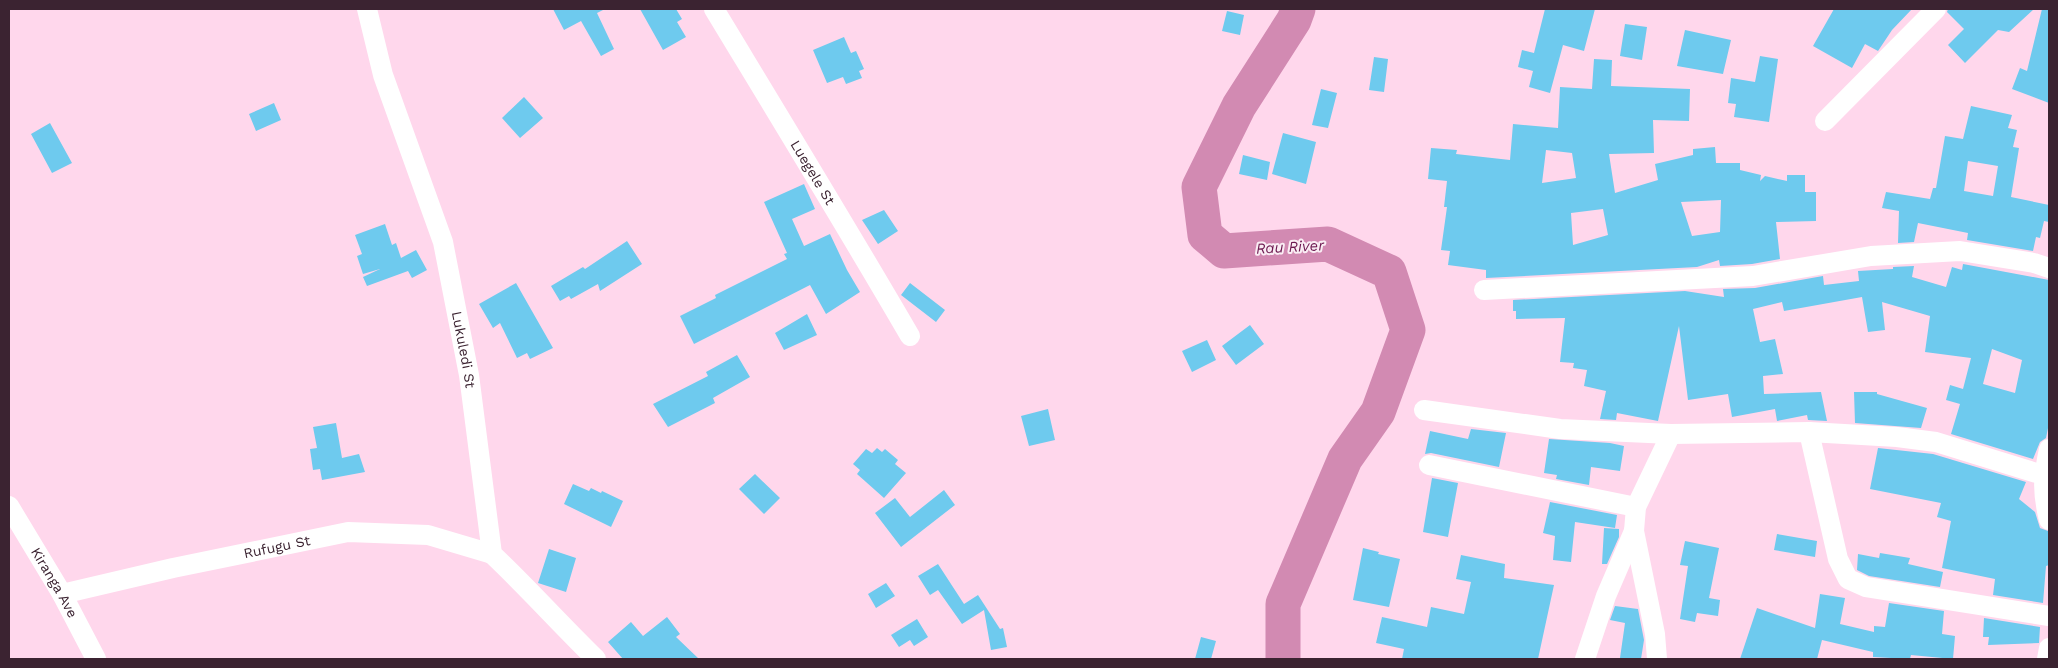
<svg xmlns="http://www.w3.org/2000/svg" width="2058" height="668" viewBox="0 0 2058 668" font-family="'Work Sans',sans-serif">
<rect width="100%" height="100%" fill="#ffd7ec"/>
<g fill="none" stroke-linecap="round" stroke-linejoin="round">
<path stroke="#d28ab2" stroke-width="35" d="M 1283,659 L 1283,604 L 1345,459 L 1378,412 L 1408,330 L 1389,272 L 1328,244 L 1224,251 L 1205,235 L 1199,187 L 1239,106 L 1294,20 L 1298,9"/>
</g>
<path fill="#6ecaee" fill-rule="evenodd" d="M 553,9 L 605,9 L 597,13 L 614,49 L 601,56 L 581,21 L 564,30 Z
M 640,9 L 676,9 L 682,19 L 677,22 L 686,37 L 663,50 Z
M 1545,9 L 1595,9 L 1584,51 L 1563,45 L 1550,93 L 1529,87 L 1533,71 L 1518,67 L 1522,50 L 1534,53 Z
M 1834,9 L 1912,9 L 1892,30 L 1878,51 L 1865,44 L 1852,68 L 1813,46 Z
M 1948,9 L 2034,9 L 2009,32 L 1998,30 L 1965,63 L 1948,45 L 1964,29 L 1947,12 Z
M 2042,9 L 2049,9 L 2049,103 L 2012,89 L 2020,68 L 2027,71 Z
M 1227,11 L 1244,15 L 1240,35 L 1222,31 Z
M 1625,24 L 1647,27 L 1642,60 L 1620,56 Z
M 1685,30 L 1731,40 L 1723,74 L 1677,66 Z
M 844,37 L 851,53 L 856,51 L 864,69 L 859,71 L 862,78 L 846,84 L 843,77 L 827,83 L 813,50 Z
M 1760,56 L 1778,59 L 1769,122 L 1734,117 L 1736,104 L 1728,103 L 1731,78 L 1755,82 Z
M 1374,57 L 1388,59 L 1384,92 L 1369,90 Z
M 1594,59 L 1612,60 L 1611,86 L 1690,89 L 1689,121 L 1653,120 L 1654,153 L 1609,154 L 1615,193 L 1658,180 L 1655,164 L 1693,155 L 1693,149 L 1715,147 L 1716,163 L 1740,163 L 1740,170 L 1761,175 L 1760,181 L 1765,176 L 1787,181 L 1787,175 L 1805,175 L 1805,192 L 1816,192 L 1816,221 L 1776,222 L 1780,259 L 1752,264 L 1720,266 L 1719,260 L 1697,267 L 1486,278 L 1486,270 L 1448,265 L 1450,251 L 1441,250 L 1447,207 L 1444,207 L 1447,181 L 1428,179 L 1431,148 L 1457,150 L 1456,154 L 1510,160 L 1513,124 L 1558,128 L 1560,87 L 1592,89 ZM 1546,150 L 1572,153 L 1576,178 L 1542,183 ZM 1721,200 L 1720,232 L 1692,236 L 1681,202 ZM 1603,209 L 1608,235 L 1573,245 L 1571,213 Z
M 1321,89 L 1337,93 L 1328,128 L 1312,125 Z
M 524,97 L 543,118 L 520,138 L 502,118 Z
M 274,103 L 281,120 L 256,131 L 249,114 Z
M 1971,106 L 2012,115 L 2008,128 L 2017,130 L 2013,147 L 2019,148 L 2011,197 L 2049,205 L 2049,222 L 2044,221 L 2040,238 L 2036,237 L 2033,251 L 1967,240 L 1968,233 L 1918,223 L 1914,242 L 1898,243 L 1899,211 L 1882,208 L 1886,192 L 1930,199 L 1933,188 L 1936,188 L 1945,136 L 1963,139 ZM 1968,161 L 1998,166 L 1993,196 L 1964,191 Z
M 50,123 L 72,163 L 52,173 L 31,134 Z
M 1283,133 L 1316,142 L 1306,184 L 1272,174 Z
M 1243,155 L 1270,162 L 1267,180 L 1239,174 Z
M 804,184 L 815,209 L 792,219 L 804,246 L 830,234 L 847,270 L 860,292 L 826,314 L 810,285 L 694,344 L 680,316 L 716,298 L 715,295 L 787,259 L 784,254 L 787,253 L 764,202 Z
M 884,210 L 898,231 L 878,244 L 862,220 Z
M 385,224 L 392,245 L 396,243 L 401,258 L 416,250 L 427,270 L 412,278 L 408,271 L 367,286 L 363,277 L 380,269 L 363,274 L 357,256 L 362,254 L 355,235 Z
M 627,241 L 642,264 L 600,291 L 598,284 L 571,299 L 569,296 L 560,301 L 551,286 L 583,267 L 585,269 Z
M 1963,264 L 2049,280 L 2049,423 L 2046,438 L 2040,442 L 2033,459 L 1951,434 L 1960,404 L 1946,400 L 1950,385 L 1963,389 L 1971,358 L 1925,352 L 1930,316 L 1882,302 L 1885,330 L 1868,332 L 1862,297 L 1784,311 L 1782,302 L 1753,309 L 1760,342 L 1775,339 L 1783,374 L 1763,376 L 1764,394 L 1821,392 L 1827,421 L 1808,420 L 1807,415 L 1777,421 L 1775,409 L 1732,417 L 1728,394 L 1688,400 L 1679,326 L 1658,421 L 1617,413 L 1616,420 L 1600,419 L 1606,391 L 1584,386 L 1587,370 L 1573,368 L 1574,363 L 1560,362 L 1565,318 L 1516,319 L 1516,311 L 1513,311 L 1513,300 L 1685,291 L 1724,297 L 1723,289 L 1755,288 L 1823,276 L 1824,285 L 1859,281 L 1858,271 L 1893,269 L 1893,267 L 1914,266 L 1912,277 L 1946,287 L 1952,267 L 1962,270 ZM 1992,349 L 2022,360 L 2015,393 L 1983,384 Z
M 516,283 L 553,348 L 530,359 L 527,353 L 517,358 L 500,323 L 493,328 L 479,304 Z
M 910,283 L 945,310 L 936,322 L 901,295 Z
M 807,314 L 817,335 L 784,350 L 775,333 Z
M 1250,325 L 1264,344 L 1236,365 L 1222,346 Z
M 1207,340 L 1216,360 L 1192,372 L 1182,351 Z
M 737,355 L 750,377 L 713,398 L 715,403 L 668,427 L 653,404 L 708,376 L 706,372 Z
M 1854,392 L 1877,392 L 1877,394 L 1927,408 L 1921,428 L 1855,423 Z
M 1048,409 L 1055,440 L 1029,446 L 1021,416 Z
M 336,423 L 342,458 L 359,454 L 365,472 L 322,480 L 320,469 L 313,470 L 310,449 L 317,448 L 313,427 Z
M 1471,429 L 1506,433 L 1499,467 L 1431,453 L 1425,454 L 1430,431 L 1468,439 Z
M 1549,439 L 1610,443 L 1624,446 L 1620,471 L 1591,467 L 1589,485 L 1556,479 L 1557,475 L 1544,473 Z
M 877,448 L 882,452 L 885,449 L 898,460 L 895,464 L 906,473 L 884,498 L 857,474 L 860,470 L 853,464 L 866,449 L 872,453 Z
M 1878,448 L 1933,454 L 2026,482 L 2019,499 L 2035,512 L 2040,528 L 2048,531 L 2049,535 L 2049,565 L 2046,566 L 2043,603 L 1993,595 L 1995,579 L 1942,568 L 1951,521 L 1937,517 L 1941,503 L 1870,489 Z
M 755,474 L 780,498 L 764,514 L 739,489 Z
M 1432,478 L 1458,483 L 1448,537 L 1423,532 Z
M 573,484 L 589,491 L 591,488 L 601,493 L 602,491 L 623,501 L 611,527 L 564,504 Z
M 944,490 L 955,505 L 901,547 L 875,513 L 895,498 L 910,517 Z
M 1550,502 L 1617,515 L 1615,528 L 1575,522 L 1571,562 L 1553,560 L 1555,536 L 1543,533 Z
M 1604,528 L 1619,529 L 1619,537 L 1607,564 L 1602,564 Z
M 1777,534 L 1817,541 L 1815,557 L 1774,550 Z
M 1685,541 L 1719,548 L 1709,598 L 1720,600 L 1718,616 L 1697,613 L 1695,622 L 1680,619 L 1688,566 L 1680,565 Z
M 1363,548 L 1379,552 L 1378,554 L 1400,559 L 1389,607 L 1353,600 Z
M 549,549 L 576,558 L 566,592 L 538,583 Z
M 1880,553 L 1910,558 L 1908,564 L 1943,572 L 1940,587 L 1869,576 L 1857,570 L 1858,554 L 1879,558 Z
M 1461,555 L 1505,564 L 1504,578 L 1554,585 L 1538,659 L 1402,659 L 1404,649 L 1376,643 L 1382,617 L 1427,627 L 1431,607 L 1464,614 L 1471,582 L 1456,579 Z
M 938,564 L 964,604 L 978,595 L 1000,629 L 1003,628 L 1007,647 L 991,650 L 984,610 L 962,624 L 938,590 L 930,595 L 918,576 Z
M 886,583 L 895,596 L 876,608 L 868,594 Z
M 1820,594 L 1845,598 L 1840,624 L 1874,632 L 1874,626 L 1885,627 L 1889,603 L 1944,611 L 1942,634 L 1955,636 L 1953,659 L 1911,655 L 1910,659 L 1873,657 L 1873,652 L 1822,640 L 1817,659 L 1740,659 L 1757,608 L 1815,628 Z
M 1615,606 L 1638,609 L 1644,640 L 1641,659 L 1620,658 L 1625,623 L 1610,620 Z
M 667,617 L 680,634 L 676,637 L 699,659 L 623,659 L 608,642 L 631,622 L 643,636 Z
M 1984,618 L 2040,627 L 2039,643 L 1988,645 L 1989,637 L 1983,637 Z
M 917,619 L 928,637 L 914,646 L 910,640 L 899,647 L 891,635 Z
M 1201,637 L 1216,641 L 1211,659 L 1195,659 Z"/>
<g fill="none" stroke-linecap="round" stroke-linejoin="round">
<g stroke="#fff" stroke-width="20">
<path id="s1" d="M 367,9 L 383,75 L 443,242 L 469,375 L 492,554 C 528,588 561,625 596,659"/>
<path id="s2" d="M 714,9 C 780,118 846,226 910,336"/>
<path d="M 1825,121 L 1936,9"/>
<path d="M 1484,290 L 1753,276 L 1871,256 L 1960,251 L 2034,263 L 2049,268"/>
<path d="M 1424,410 L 1560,429 L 1671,434 L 1809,432 L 1897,437 L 1936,442 L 2043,475"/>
<path d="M 1809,432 L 1838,559 L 1848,579 L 1866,587 L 2049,616"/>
<path d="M 2049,449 C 2043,477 2042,492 2049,520"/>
<path d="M 1429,465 L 1636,507"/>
<path id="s3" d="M 9,506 L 62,594 L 96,659"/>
<path id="s4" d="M 62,594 L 173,568 L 348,532 L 428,535 L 492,554"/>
<path d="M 1585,659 L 1606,596 L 1634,531"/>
<path d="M 1657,659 L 1655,634 L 1634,531 L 1636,507 L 1671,434"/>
<path d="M 2047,659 L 2049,648"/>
</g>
</g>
<g text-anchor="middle" stroke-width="4" stroke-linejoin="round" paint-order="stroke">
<g font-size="14" fill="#3b2331" stroke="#faedf4">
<text dy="5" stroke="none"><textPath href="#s2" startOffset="191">Luegele St</textPath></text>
<text dy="5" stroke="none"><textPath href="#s1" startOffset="355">Lukuledi St</textPath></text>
<text dy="5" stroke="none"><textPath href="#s4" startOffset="220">Rufugu St</textPath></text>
<text dy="5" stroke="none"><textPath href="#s3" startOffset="89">Kiranga Ave</textPath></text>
</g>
<g font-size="15" font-style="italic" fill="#6d1950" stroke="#faedf4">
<text transform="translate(1290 247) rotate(-3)" y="5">Rau River</text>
</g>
</g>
<rect width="2058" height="668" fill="none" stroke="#3b2331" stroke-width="20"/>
</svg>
